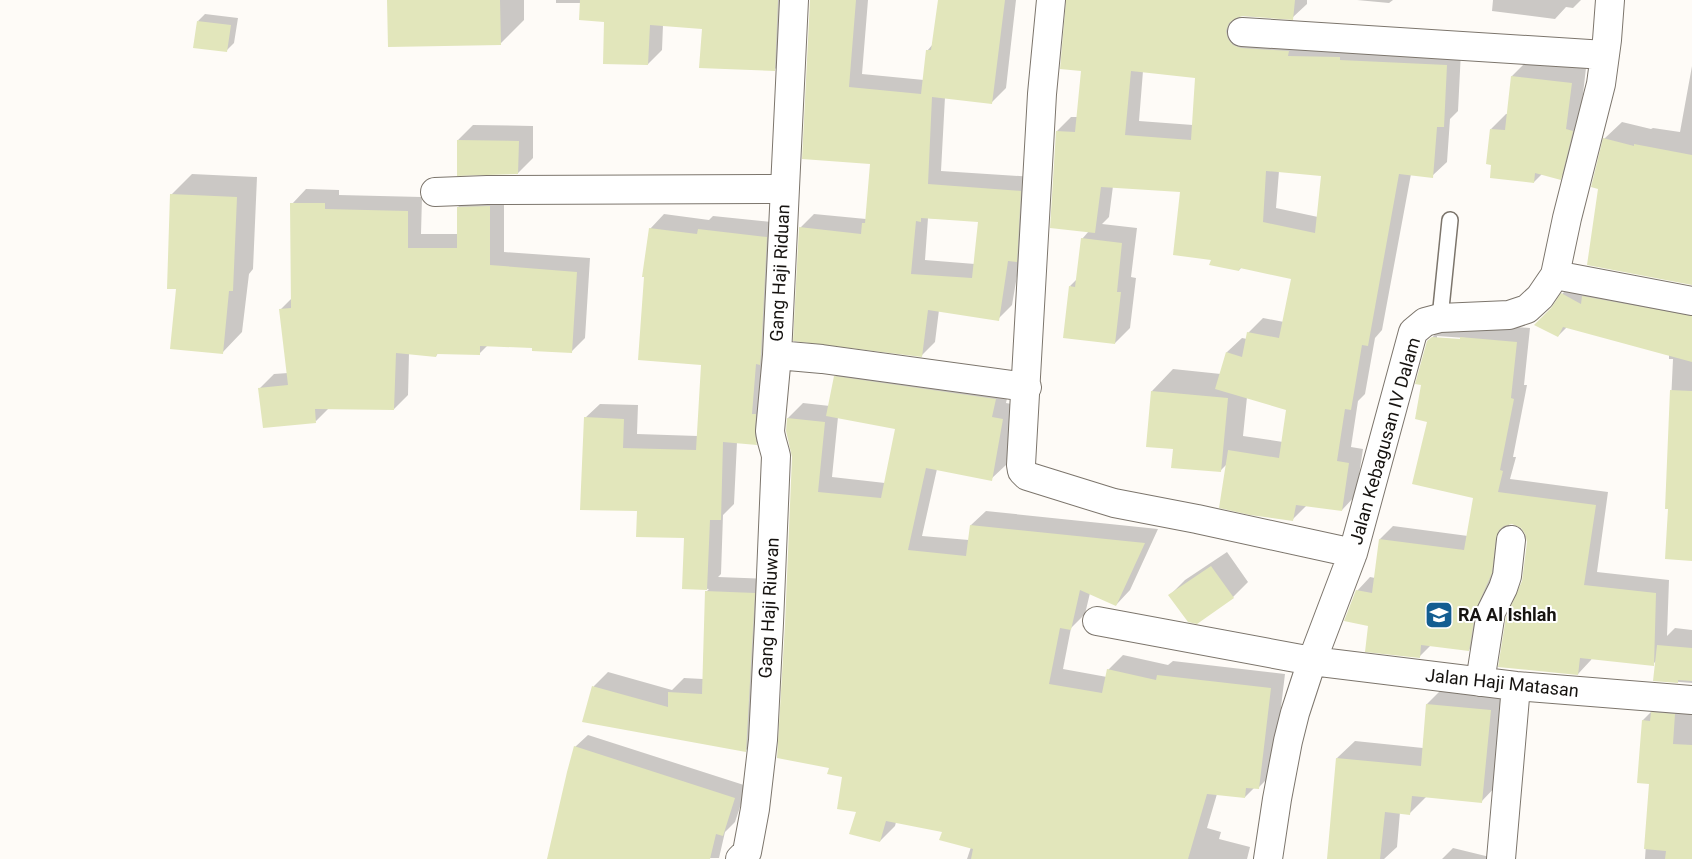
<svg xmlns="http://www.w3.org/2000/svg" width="1692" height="859" viewBox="0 0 1692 859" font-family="Roboto,sans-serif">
<rect width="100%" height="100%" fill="#fefbf7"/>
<path fill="#0003" fill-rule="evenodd" d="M 388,0 L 524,0 L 524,20 L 501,43 Z
M 556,0 L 588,0 L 585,3 L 556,3 Z
M 606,0 L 791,0 L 788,56 L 774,70 L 703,28 L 663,25 L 662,50 L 648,64 Z
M 811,0 L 868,0 L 862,74 L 924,80 L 927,51 L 933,44 L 939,0 L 1016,0 L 1006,88 L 992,102 L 945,97 L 941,171 L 1034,177 L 1012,305 L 998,319 L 939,310 L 935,342 L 921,356 L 800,228 L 814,214 L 866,219 L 871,162 ZM 928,218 L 979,221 L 975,264 L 925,260 Z
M 1080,0 L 1307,0 L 1307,4 L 1292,18 L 1240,16 L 1242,25 L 1461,51 L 1458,111 L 1450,119 L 1447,162 L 1432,176 L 1411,174 L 1382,330 L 1375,338 L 1365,394 L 1358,401 L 1351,447 L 1363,449 L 1356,495 L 1342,510 L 1307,505 L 1293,519 L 1227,464 L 1220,471 L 1174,448 L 1152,391 L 1173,369 L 1221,374 L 1227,352 L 1242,338 L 1247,339 L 1248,333 L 1263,318 L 1284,322 L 1292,278 L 1242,267 L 1239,270 L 1212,258 L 1182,191 L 1113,186 L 1109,217 L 1102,224 L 1137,228 L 1131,277 L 1136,278 L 1130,328 L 1115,343 L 1070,286 L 1077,279 L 1082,239 L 1089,231 L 1057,131 L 1071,117 L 1078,117 L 1082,69 ZM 1143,71 L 1197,76 L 1193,125 L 1139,121 ZM 1279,171 L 1322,175 L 1318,217 L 1276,208 ZM 1247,397 L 1288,409 L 1283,442 L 1243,436 Z
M 1357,0 L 1393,0 L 1389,3 Z
M 1493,0 L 1581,0 L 1573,8 L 1566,7 L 1555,19 L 1492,11 Z
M 205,14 L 238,18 L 234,43 L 226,51 L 198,21 Z
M 1527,61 L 1586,68 L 1575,163 L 1560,178 L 1542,174 L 1534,182 L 1491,129 L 1506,114 L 1508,114 L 1512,76 Z
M 1692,66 L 1692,284 L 1600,188 L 1604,139 L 1622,122 L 1651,129 L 1653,128 L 1680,132 Z
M 473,125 L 533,126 L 533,158 L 518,173 L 458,140 Z
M 192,174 L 257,177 L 253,269 L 249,274 L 242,332 L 222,353 L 178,288 L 171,195 Z
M 306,189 L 339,190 L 339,195 L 422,197 L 421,234 L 459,234 L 458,207 L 473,193 L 504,192 L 504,252 L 590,258 L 585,338 L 571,352 L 534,347 L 488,345 L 480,353 L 439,352 L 436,356 L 409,353 L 408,395 L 394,409 L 329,408 L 316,421 L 260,388 L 274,374 L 288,373 L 280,310 L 292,298 L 292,204 Z
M 664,214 L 709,220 L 713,216 L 781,223 L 770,429 L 756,443 L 737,442 L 734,504 L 723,515 L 721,574 L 718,577 L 768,579 L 760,737 L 745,751 L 583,721 L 594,686 L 608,672 L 672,690 L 684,678 L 703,679 L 706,592 L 709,589 L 683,587 L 685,537 L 638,510 L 585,418 L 600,404 L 638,405 L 637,434 L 698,436 L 703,364 L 650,229 Z
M 1580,277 L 1692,297 L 1692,559 L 1669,508 L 1666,508 L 1673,359 L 1669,359 L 1669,355 L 1567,327 L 1558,336 L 1552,309 L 1562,294 Z
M 1475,324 L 1530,328 L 1524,385 L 1527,385 L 1513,457 L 1516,457 L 1510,479 L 1608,492 L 1597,572 L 1669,580 L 1667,636 L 1675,628 L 1692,630 L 1692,683 L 1655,680 L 1656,661 L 1653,664 L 1592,658 L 1591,660 L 1578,674 L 1523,581 L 1528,542 L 1527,534 L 1521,527 L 1512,523 L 1509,524 L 1505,558 L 1482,637 L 1469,650 L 1431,645 L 1419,657 L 1370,625 L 1357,591 L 1370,577 L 1375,578 L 1380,539 L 1393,526 L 1468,536 L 1475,497 L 1429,421 L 1428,342 L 1442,327 ZM 1437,336 L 1466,338 L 1466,340 L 1437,338 Z
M 850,362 L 1010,384 L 1006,403 L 1017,405 L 1006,465 L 991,479 L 937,469 L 922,536 L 969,540 L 971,525 L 986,511 L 1158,529 L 1130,590 L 1116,605 L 1090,593 L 1085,614 L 1071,628 L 1063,669 L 1107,677 L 1108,670 L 1123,655 L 1168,665 L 1173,661 L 1285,674 L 1273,773 L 1258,788 L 1254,788 L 1245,797 L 1217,794 L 1207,828 L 1221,832 L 1219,839 L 1250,847 L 1247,859 L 967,859 L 971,847 L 943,831 L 896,822 L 895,826 L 880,841 L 858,811 L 843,776 L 830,767 L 786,624 L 793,457 L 787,431 L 788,418 L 803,403 L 830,406 L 835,377 ZM 838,417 L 897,428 L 885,483 L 832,477 Z
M 1227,552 L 1248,582 L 1233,597 L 1170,595 L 1185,580 Z
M 1444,687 L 1508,694 L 1498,784 L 1481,802 L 1427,796 L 1410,813 L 1400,812 L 1397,847 L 1384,859 L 1328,859 L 1337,758 L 1355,741 L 1423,748 L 1427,704 Z
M 1692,698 L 1692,859 L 1645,859 L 1650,783 L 1643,720 L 1660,703 Z
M 588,735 L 747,786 L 735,822 L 725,832 L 719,858 L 548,859 L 575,747 Z
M 1453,848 L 1498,859 L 1442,859 Z"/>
<path fill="#e2e6bb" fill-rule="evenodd" d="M 387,0 L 500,0 L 501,45 L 388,47 Z
M 580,0 L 778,0 L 775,71 L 699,68 L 702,29 L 650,25 L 648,65 L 603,64 L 604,22 L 579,20 Z
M 810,0 L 856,0 L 849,87 L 921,94 L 926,50 L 931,50 L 938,0 L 1005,0 L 992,104 L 932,97 L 928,184 L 1021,191 L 1017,262 L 1008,261 L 999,321 L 928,310 L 922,357 L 793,341 L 799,227 L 861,234 L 862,223 L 865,223 L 870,164 L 802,159 ZM 921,218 L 978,222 L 972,278 L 911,274 L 916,221 L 921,222 Z
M 1066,0 L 1295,0 L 1293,20 L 1243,16 L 1236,18 L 1229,23 L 1226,31 L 1228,39 L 1233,45 L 1241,48 L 1289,51 L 1288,56 L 1340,57 L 1340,60 L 1447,65 L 1444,127 L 1437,127 L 1433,178 L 1399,174 L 1368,346 L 1362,345 L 1351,410 L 1345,409 L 1337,461 L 1349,463 L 1342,511 L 1296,505 L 1293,521 L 1250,515 L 1219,508 L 1228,450 L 1279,458 L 1286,410 L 1215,389 L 1226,352 L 1242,357 L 1247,332 L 1279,338 L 1291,279 L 1240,268 L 1239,271 L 1209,265 L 1211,260 L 1173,255 L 1180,192 L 1101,187 L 1095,233 L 1050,228 L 1056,131 L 1075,132 L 1081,71 L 1060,69 ZM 1131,71 L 1195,78 L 1191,140 L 1125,135 ZM 1266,171 L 1321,176 L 1315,233 L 1263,222 Z
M 197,21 L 231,25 L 227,52 L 193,48 Z
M 1511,76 L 1572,83 L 1566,129 L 1573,131 L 1561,180 L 1535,173 L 1534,183 L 1490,178 L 1491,165 L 1486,164 L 1490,129 L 1505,130 Z
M 1603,138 L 1634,146 L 1634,144 L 1692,155 L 1692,285 L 1587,265 L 1598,189 L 1591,187 Z
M 457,140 L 519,141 L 518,174 L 457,176 Z
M 170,194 L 237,197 L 233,291 L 229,291 L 223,354 L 170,349 L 176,289 L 167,289 Z
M 290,203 L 325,203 L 325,209 L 408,211 L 408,248 L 457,248 L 457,207 L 490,206 L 490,265 L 577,272 L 572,353 L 532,351 L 532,348 L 480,346 L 480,355 L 437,354 L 436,357 L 396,353 L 394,410 L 315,409 L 316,423 L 263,428 L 258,388 L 288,385 L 279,309 L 291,308 Z
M 649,228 L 697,234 L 698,229 L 767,237 L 761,354 L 760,365 L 756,364 L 752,414 L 756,414 L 755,433 L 757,445 L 723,442 L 721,520 L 710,520 L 707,590 L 682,589 L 684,538 L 636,537 L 637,511 L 580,510 L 584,417 L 624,419 L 623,448 L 696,450 L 701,365 L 638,360 L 644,277 L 642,277 Z
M 1081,238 L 1122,243 L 1117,292 L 1121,292 L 1115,344 L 1063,338 L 1069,286 L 1075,287 Z
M 1561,293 L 1581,304 L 1582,296 L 1692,316 L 1692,362 L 1563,327 L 1558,337 L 1534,325 L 1551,308 Z
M 1432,337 L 1460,339 L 1460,337 L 1517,342 L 1511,398 L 1514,399 L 1500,470 L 1503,471 L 1498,492 L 1596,505 L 1584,585 L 1656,593 L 1654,666 L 1580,658 L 1578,675 L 1498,667 L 1506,617 L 1522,581 L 1527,542 L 1525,534 L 1521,528 L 1512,524 L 1504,526 L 1499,530 L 1496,538 L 1492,573 L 1476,609 L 1469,651 L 1421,645 L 1420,658 L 1365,652 L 1368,626 L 1344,621 L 1356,590 L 1372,593 L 1379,539 L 1464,550 L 1473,498 L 1412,484 L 1427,422 L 1415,419 L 1421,385 L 1415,384 L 1427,341 Z
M 834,376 L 996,399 L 992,417 L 1003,419 L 992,481 L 926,468 L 908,550 L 966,556 L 970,525 L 1145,543 L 1116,606 L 1080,590 L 1071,630 L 1060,628 L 1049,684 L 1102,693 L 1107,669 L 1156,680 L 1157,675 L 1271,688 L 1259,789 L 1246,788 L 1245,798 L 1207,794 L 1188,859 L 971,859 L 973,849 L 939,840 L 942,832 L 886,821 L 880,842 L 849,834 L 856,812 L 837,809 L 842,777 L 827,774 L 829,768 L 777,758 L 785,624 L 792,457 L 786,431 L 787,418 L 825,422 L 818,492 L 881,498 L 895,429 L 826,416 Z
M 1670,390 L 1692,391 L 1692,561 L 1665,559 L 1668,509 L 1665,509 Z
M 1151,391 L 1228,398 L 1221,472 L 1171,468 L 1173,449 L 1146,447 Z
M 1211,566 L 1234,598 L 1197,624 L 1188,622 L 1168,595 Z
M 705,591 L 755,593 L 746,752 L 582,722 L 592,686 L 668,707 L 668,692 L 702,694 Z
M 1657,645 L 1692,648 L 1692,681 L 1678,680 L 1678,683 L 1653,681 Z
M 1426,704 L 1491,710 L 1482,803 L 1412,796 L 1410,815 L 1385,812 L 1380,859 L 1327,859 L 1336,758 L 1421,766 Z
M 1651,712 L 1675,714 L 1673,744 L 1692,745 L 1692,859 L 1665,859 L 1666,851 L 1644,849 L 1649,784 L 1637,783 L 1642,720 L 1650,721 Z
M 574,746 L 735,798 L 723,836 L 716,834 L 710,859 L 547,859 L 567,772 Z"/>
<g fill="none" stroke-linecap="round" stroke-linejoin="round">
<defs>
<path id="service" d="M 1440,318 L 1450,220"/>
<path id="minor" d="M 1051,0 L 1042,94 L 1021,465 L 1022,471 L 1027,476 L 1114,503 L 1197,519 L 1353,553
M 1242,32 L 1605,55
M 435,192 L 487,190 L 784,189
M 1555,275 L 1692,301
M 777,355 L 822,359 L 1027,387
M 1097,621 L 1312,661 L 1516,686 L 1692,700
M 1480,682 L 1491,612 L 1503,588 L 1507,576 L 1511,540
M 740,859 L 747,852 L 755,809 L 763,740 L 769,623 L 776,456 C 774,447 771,440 770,431 L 777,355 L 794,0
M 1268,859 L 1277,799 L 1288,741 L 1295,713 L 1312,661 L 1353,553 L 1413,332 L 1425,322 L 1440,318 L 1509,315 L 1527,309 L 1540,297 L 1555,275 L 1567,218 L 1601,84 L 1607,40 L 1610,0
M 1501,859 L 1516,686"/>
</defs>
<use href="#service" stroke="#7c756c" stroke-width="18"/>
<use href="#minor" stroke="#7c756c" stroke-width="30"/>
<use href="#service" stroke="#fff" stroke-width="15"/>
<use href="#minor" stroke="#fff" stroke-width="28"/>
</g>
<defs>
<symbol id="school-square" viewBox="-11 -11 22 22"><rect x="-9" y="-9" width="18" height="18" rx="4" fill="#135d91" stroke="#fff"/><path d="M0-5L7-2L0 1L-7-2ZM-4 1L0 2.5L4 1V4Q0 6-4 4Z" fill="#fff"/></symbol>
</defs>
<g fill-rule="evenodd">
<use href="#school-square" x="1423" y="599" width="32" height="32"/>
</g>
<g text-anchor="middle" stroke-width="4" stroke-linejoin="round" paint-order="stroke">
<g font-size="18" fill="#161310" stroke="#fff">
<text transform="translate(780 273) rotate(-87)" y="6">Gang Haji Riduan</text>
<text transform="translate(1385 441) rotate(-74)" y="6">Jalan Kebagusan IV Dalam</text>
<text transform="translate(769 608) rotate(-87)" y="6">Gang Haji Riuwan</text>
<text transform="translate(1502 683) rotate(6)" y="6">Jalan Haji Matasan</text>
</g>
<g font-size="18" font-weight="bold" fill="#161310" stroke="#fff" text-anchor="start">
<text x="1458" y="621">RA Al Ishlah</text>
</g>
</g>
</svg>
